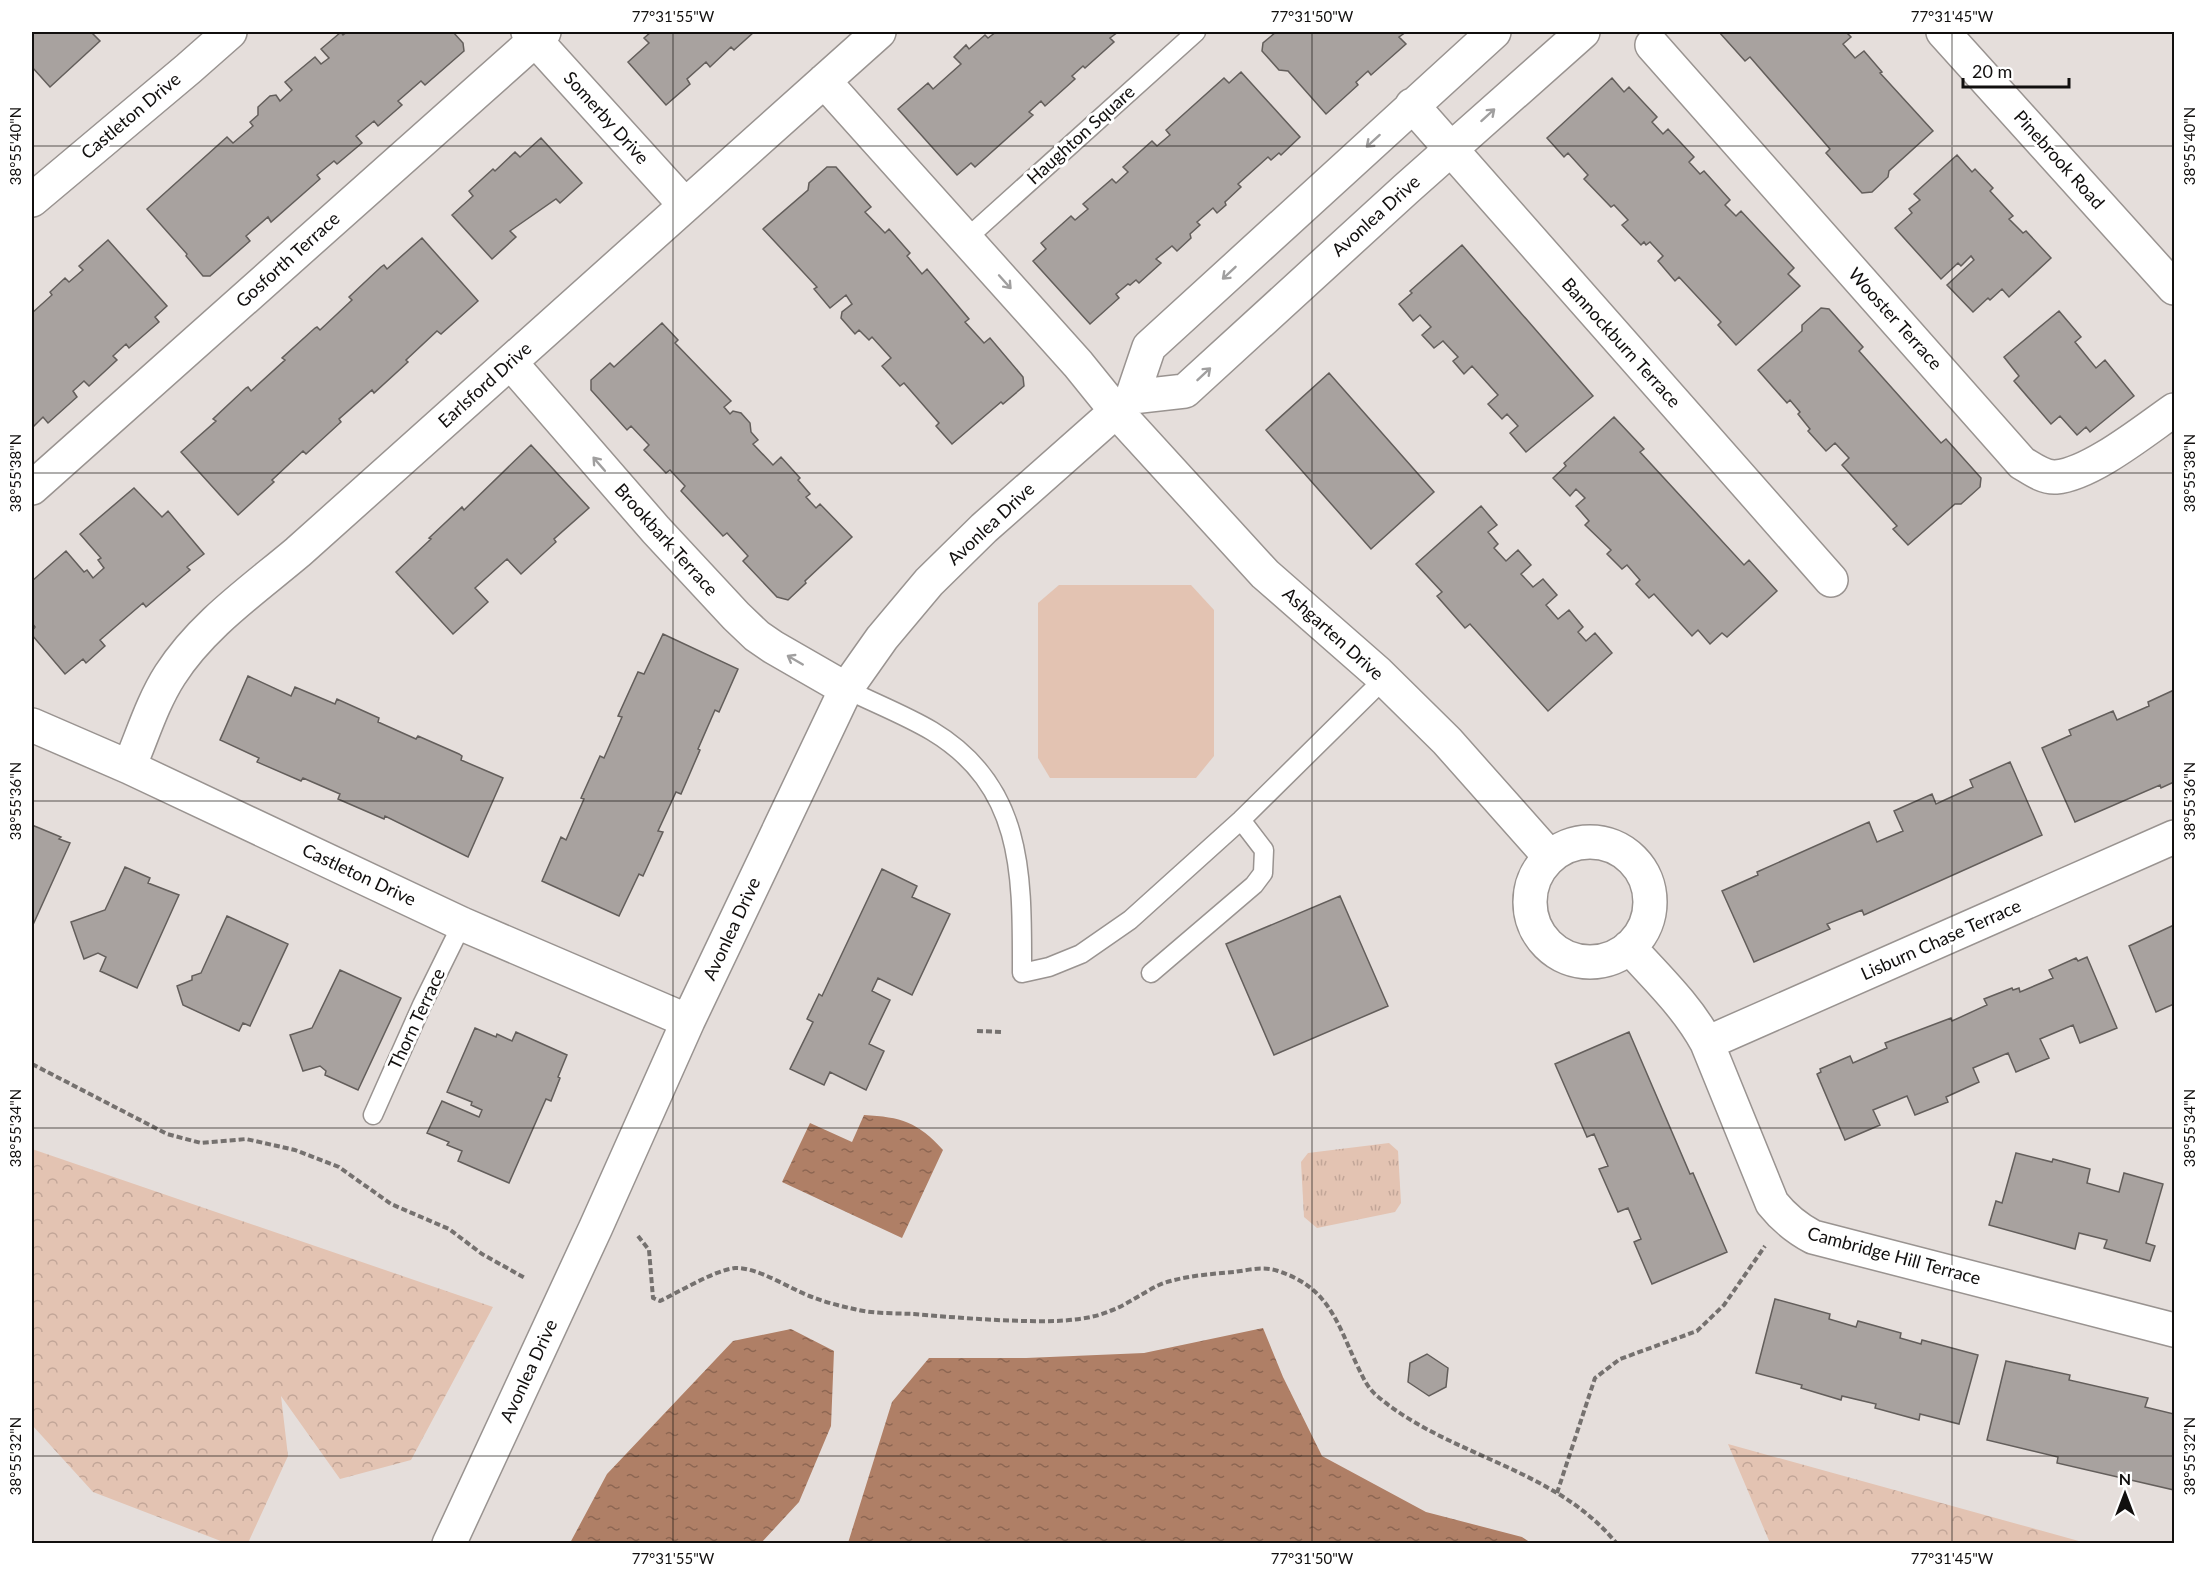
<svg xmlns="http://www.w3.org/2000/svg" width="2206" height="1575" viewBox="0 0 2206 1575" font-family="Lato,sans-serif">
<defs>
<pattern id="grass-tufts" width="24" height="20" patternUnits="userSpaceOnUse" patternTransform="scale(1.5)"><rect width="24" height="20" fill="#e3c3b2"/><path d="M3 7l-1-3M5 7V3M7 7l1-3M15 17l-1-3M17 17v-4M19 17l1-3" fill="none" stroke="#c2a698"/></pattern>
<pattern id="forest-crowns" width="20" height="18" patternUnits="userSpaceOnUse" patternTransform="scale(1.5)"><rect width="20" height="18" fill="#e3c3b2"/><path d="M2 6a3 3 0 1 1 6 0M12 15a3 3 0 1 1 6 0" fill="none" stroke="#c2a698"/></pattern>
<pattern id="water-ripples" width="26" height="14" patternUnits="userSpaceOnUse" patternTransform="scale(1.5)"><rect width="26" height="14" fill="#af7f66"/><path d="M2 4q2-2 4 0t4 0M15 11q2-2 4 0t4 0" fill="none" stroke="#8d6652"/></pattern>
</defs>
<rect width="100%" height="100%" fill="#e5dedb"/>
<path fill="url(#grass-tufts)" d="M 1389,1143 L 1398,1151 L 1401,1203 L 1395,1212 L 1317,1228 L 1304,1217 L 1301,1162 L 1308,1153 Z"/>
<path fill="url(#forest-crowns)" d="M 32,1149 L 493,1307 L 411,1460 L 340,1479 L 281,1396 L 288,1456 L 248,1543 L 226,1543 L 93,1492 L 32,1425 Z
M 1728,1444 L 2086,1543 L 1770,1543 Z"/>
<path fill="#e3c3b2" d="M 1059,585 L 1191,585 L 1214,610 L 1214,756 L 1196,778 L 1050,778 L 1038,758 L 1038,603 Z"/>
<path fill="url(#water-ripples)" d="M 864,1115 C 901,1117 918,1122 943,1150 L 902,1238 L 782,1182 L 810,1123 L 852,1142 Z
M 1263,1328 L 1283,1377 L 1322,1456 L 1426,1512 L 1522,1537 L 1531,1543 L 848,1543 L 892,1402 L 929,1358 L 1026,1358 L 1144,1353 Z
M 791,1329 L 834,1351 L 831,1426 L 799,1502 L 762,1542 L 638,1544 L 619,1541 L 616,1543 L 570,1543 L 607,1474 L 733,1341 Z"/>
<path fill="#a8a29f" stroke="#635e5b" stroke-width="1.5" d="M 32,32 L 91,32 L 100,41 L 50,87 L 32,67 Z
M 341,32 L 343,35 L 347,32 L 453,32 L 463,43 L 464,51 L 425,85 L 421,81 L 398,101 L 402,105 L 378,126 L 374,121 L 356,136 L 362,143 L 337,164 L 334,161 L 317,175 L 320,179 L 271,222 L 268,217 L 246,236 L 250,241 L 210,276 L 203,276 L 186,256 L 187,254 L 147,209 L 227,137 L 233,143 L 253,126 L 250,122 L 258,115 L 258,107 L 270,96 L 276,95 L 280,101 L 292,90 L 285,82 L 315,57 L 321,64 L 329,58 L 321,49 Z
M 651,32 L 754,32 L 734,50 L 731,47 L 710,67 L 706,62 L 687,79 L 690,84 L 666,105 L 628,62 L 649,43 L 644,38 Z
M 996,32 L 1118,32 L 1110,38 L 1114,42 L 1085,68 L 1083,66 L 1072,76 L 1075,79 L 1045,106 L 1041,101 L 1029,112 L 1033,115 L 975,167 L 971,163 L 957,175 L 898,109 L 928,83 L 933,89 L 961,64 L 954,57 L 966,45 L 969,49 L 985,35 L 988,38 Z
M 1276,32 L 1406,32 L 1399,37 L 1406,44 L 1371,75 L 1368,71 L 1356,82 L 1358,85 L 1326,114 L 1288,71 L 1279,70 L 1262,51 L 1263,43 Z
M 1719,32 L 1846,32 L 1851,37 L 1843,44 L 1855,58 L 1864,51 L 1882,72 L 1880,73 L 1933,131 L 1889,171 L 1888,177 L 1872,192 L 1862,193 L 1826,153 L 1830,149 L 1750,57 L 1745,61 Z
M 1241,72 L 1300,137 L 1281,155 L 1279,153 L 1271,160 L 1268,157 L 1238,184 L 1241,187 L 1225,202 L 1226,205 L 1217,213 L 1213,208 L 1197,222 L 1200,225 L 1190,234 L 1191,238 L 1177,251 L 1172,246 L 1156,259 L 1161,263 L 1139,283 L 1136,280 L 1130,285 L 1128,284 L 1116,294 L 1119,298 L 1090,324 L 1033,261 L 1046,249 L 1041,243 L 1071,216 L 1075,220 L 1088,209 L 1083,204 L 1112,179 L 1116,183 L 1128,172 L 1123,167 L 1152,141 L 1157,146 L 1170,135 L 1166,130 L 1224,78 L 1229,83 Z
M 1612,78 L 1624,92 L 1629,87 L 1657,117 L 1652,122 L 1663,134 L 1668,129 L 1694,157 L 1689,162 L 1700,174 L 1704,171 L 1730,200 L 1725,205 L 1736,216 L 1741,211 L 1794,268 L 1788,274 L 1800,286 L 1736,345 L 1718,325 L 1721,322 L 1679,277 L 1675,281 L 1658,261 L 1663,256 L 1650,242 L 1646,245 L 1644,242 L 1641,245 L 1622,225 L 1628,220 L 1614,205 L 1611,207 L 1584,179 L 1588,175 L 1568,153 L 1564,157 L 1547,138 Z
M 541,138 L 582,183 L 560,203 L 556,199 L 510,231 L 516,237 L 492,259 L 452,215 L 473,196 L 469,191 L 493,169 L 495,171 L 515,152 L 520,157 Z
M 1957,155 L 1972,172 L 1975,169 L 1993,188 L 1990,191 L 2013,216 L 2009,219 L 2023,233 L 2026,231 L 2051,258 L 2009,297 L 2002,289 L 1990,300 L 1988,298 L 1973,312 L 1947,285 L 1974,260 L 1971,256 L 1961,266 L 1958,263 L 1941,279 L 1895,228 L 1912,213 L 1909,209 L 1920,200 L 1914,194 Z
M 827,167 L 836,167 L 871,207 L 865,212 L 885,233 L 889,229 L 910,253 L 907,256 L 922,274 L 927,269 L 969,319 L 965,322 L 984,343 L 990,338 L 1023,377 L 1024,386 L 1003,404 L 1001,402 L 952,444 L 936,426 L 939,423 L 904,383 L 900,386 L 882,366 L 891,358 L 872,337 L 869,340 L 859,330 L 855,334 L 841,318 L 842,312 L 852,304 L 846,295 L 830,308 L 814,289 L 817,287 L 763,229 L 808,190 L 809,183 Z
M 422,238 L 478,301 L 441,334 L 437,331 L 406,360 L 408,362 L 374,393 L 372,390 L 339,419 L 341,422 L 306,454 L 303,451 L 272,480 L 274,482 L 238,515 L 181,452 L 216,421 L 213,419 L 246,388 L 248,387 L 251,391 L 285,360 L 282,358 L 315,328 L 317,327 L 320,330 L 352,300 L 349,297 L 381,267 L 384,265 L 387,269 Z
M 108,240 L 167,306 L 155,317 L 159,322 L 129,348 L 126,344 L 113,356 L 117,360 L 89,386 L 84,381 L 73,391 L 77,397 L 48,423 L 43,417 L 32,428 L 32,313 L 52,295 L 50,292 L 65,278 L 69,282 L 83,270 L 79,266 Z
M 1462,245 L 1593,396 L 1526,452 L 1510,433 L 1518,426 L 1507,414 L 1502,419 L 1488,404 L 1498,395 L 1472,366 L 1464,374 L 1453,361 L 1458,357 L 1443,341 L 1434,348 L 1422,335 L 1431,327 L 1420,315 L 1413,321 L 1399,304 L 1412,293 L 1410,291 Z
M 1821,308 L 1829,309 L 1863,347 L 1859,351 L 1941,443 L 1946,439 L 1981,478 L 1980,487 L 1961,504 L 1955,504 L 1908,545 L 1893,529 L 1897,526 L 1842,465 L 1849,458 L 1835,443 L 1826,451 L 1808,431 L 1810,429 L 1798,414 L 1800,412 L 1790,400 L 1787,403 L 1758,370 L 1802,331 L 1802,325 Z
M 2059,311 L 2081,337 L 2075,342 L 2096,368 L 2105,360 L 2134,396 L 2090,432 L 2086,427 L 2077,435 L 2060,416 L 2051,424 L 2014,381 L 2019,376 L 2004,357 Z
M 662,323 L 678,340 L 675,343 L 731,401 L 724,407 L 730,414 L 733,411 L 741,413 L 750,423 L 751,432 L 758,440 L 753,444 L 773,465 L 781,457 L 800,478 L 798,480 L 810,494 L 806,497 L 816,508 L 820,504 L 852,537 L 805,581 L 806,583 L 788,600 L 777,597 L 743,561 L 748,556 L 727,533 L 723,536 L 681,491 L 685,486 L 670,470 L 666,473 L 644,450 L 649,445 L 631,426 L 627,430 L 591,390 L 591,380 L 610,363 L 614,367 Z
M 1329,373 L 1434,492 L 1371,549 L 1266,430 Z
M 1614,417 L 1644,449 L 1640,452 L 1744,565 L 1749,560 L 1777,591 L 1727,637 L 1722,633 L 1710,644 L 1698,630 L 1692,636 L 1654,594 L 1649,598 L 1636,584 L 1640,580 L 1627,565 L 1622,569 L 1607,554 L 1611,550 L 1585,525 L 1589,521 L 1576,506 L 1585,498 L 1576,489 L 1570,496 L 1553,478 L 1566,466 L 1564,463 Z
M 531,445 L 589,508 L 554,539 L 556,542 L 521,574 L 507,559 L 475,588 L 488,602 L 453,634 L 396,572 L 431,539 L 429,538 L 462,507 L 464,510 Z
M 134,488 L 162,517 L 168,511 L 204,554 L 187,567 L 190,570 L 146,607 L 143,603 L 100,640 L 105,646 L 86,663 L 83,659 L 65,674 L 32,635 L 32,631 L 35,627 L 32,623 L 32,581 L 66,551 L 84,572 L 87,570 L 93,578 L 104,568 L 98,560 L 101,558 L 80,534 Z
M 1481,506 L 1497,525 L 1488,532 L 1498,544 L 1494,548 L 1506,561 L 1518,550 L 1531,565 L 1521,574 L 1533,587 L 1543,579 L 1557,595 L 1546,605 L 1558,619 L 1569,610 L 1583,627 L 1578,632 L 1586,641 L 1595,633 L 1612,653 L 1548,711 L 1470,624 L 1465,628 L 1437,596 L 1442,592 L 1416,564 Z
M 663,634 L 738,669 L 719,712 L 715,710 L 698,749 L 700,750 L 681,794 L 676,792 L 658,831 L 663,832 L 643,876 L 639,874 L 619,916 L 542,881 L 561,837 L 566,840 L 584,799 L 581,798 L 600,756 L 604,758 L 622,717 L 618,716 L 638,672 L 644,674 Z
M 248,676 L 291,696 L 295,687 L 335,704 L 337,699 L 379,718 L 378,722 L 416,739 L 418,736 L 459,754 L 462,756 L 461,760 L 503,778 L 468,857 L 385,816 L 384,819 L 338,799 L 340,794 L 303,778 L 301,781 L 257,762 L 259,758 L 220,740 Z
M 2174,690 L 2174,782 L 2161,788 L 2160,785 L 2075,822 L 2042,748 L 2071,735 L 2069,730 L 2113,711 L 2117,720 L 2149,706 L 2148,702 Z
M 2010,762 L 2042,835 L 1864,915 L 1862,910 L 1827,924 L 1830,929 L 1754,962 L 1722,891 L 1758,875 L 1757,872 L 1869,822 L 1877,842 L 1903,831 L 1894,811 L 1932,794 L 1936,804 L 1973,787 L 1970,780 Z
M 32,825 L 61,837 L 59,839 L 70,843 L 32,927 Z
M 125,867 L 150,878 L 148,883 L 179,895 L 137,988 L 100,971 L 106,957 L 98,953 L 84,959 L 71,922 L 105,910 Z
M 882,869 L 917,886 L 912,897 L 950,914 L 912,995 L 878,978 L 872,991 L 890,1000 L 869,1044 L 884,1051 L 866,1090 L 830,1072 L 824,1085 L 790,1069 L 813,1022 L 807,1019 L 819,994 L 822,996 Z
M 1340,896 L 1388,1006 L 1274,1055 L 1226,944 Z
M 227,916 L 288,944 L 250,1026 L 243,1023 L 239,1031 L 183,1005 L 177,986 L 192,980 L 192,976 L 201,973 Z
M 2174,925 L 2174,1004 L 2156,1012 L 2129,946 Z
M 2087,957 L 2117,1028 L 2080,1043 L 2073,1025 L 2040,1039 L 2049,1058 L 2016,1072 L 2008,1053 L 1973,1068 L 1979,1082 L 1946,1097 L 1948,1102 L 1915,1115 L 1907,1096 L 1873,1110 L 1880,1125 L 1845,1140 L 1817,1074 L 1821,1072 L 1820,1069 L 1850,1056 L 1853,1063 L 1887,1048 L 1885,1043 L 1951,1018 L 1952,1021 L 1987,1005 L 1984,999 L 2012,988 L 2013,990 L 2019,988 L 2020,992 L 2053,978 L 2049,970 L 2076,958 L 2078,961 Z
M 340,970 L 401,998 L 358,1090 L 325,1075 L 326,1071 L 320,1066 L 303,1071 L 290,1035 L 312,1028 Z
M 475,1028 L 496,1037 L 497,1034 L 512,1041 L 516,1032 L 567,1055 L 558,1077 L 560,1078 L 551,1101 L 546,1099 L 509,1183 L 458,1161 L 462,1151 L 447,1145 L 449,1142 L 427,1133 L 442,1101 L 479,1117 L 482,1110 L 471,1105 L 472,1102 L 447,1092 Z
M 1629,1032 L 1690,1174 L 1693,1173 L 1727,1252 L 1652,1284 L 1634,1242 L 1641,1239 L 1628,1208 L 1618,1212 L 1599,1169 L 1608,1166 L 1594,1134 L 1587,1137 L 1555,1064 Z
M 2016,1153 L 2052,1162 L 2053,1159 L 2090,1169 L 2087,1183 L 2119,1192 L 2124,1173 L 2163,1184 L 2146,1243 L 2155,1246 L 2150,1261 L 2104,1248 L 2107,1240 L 2079,1233 L 2075,1249 L 1989,1225 L 1996,1201 L 2002,1203 Z
M 1775,1299 L 1830,1314 L 1829,1319 L 1856,1327 L 1858,1321 L 1901,1333 L 1900,1338 L 1921,1344 L 1922,1340 L 1978,1355 L 1959,1424 L 1920,1414 L 1919,1420 L 1875,1408 L 1876,1404 L 1842,1396 L 1841,1400 L 1801,1388 L 1802,1385 L 1756,1373 Z
M 1427,1354 L 1448,1368 L 1446,1387 L 1429,1396 L 1408,1382 L 1410,1363 Z
M 2006,1361 L 2070,1375 L 2069,1380 L 2148,1398 L 2145,1407 L 2174,1414 L 2174,1490 L 2057,1463 L 2058,1457 L 1987,1440 Z"/>
<g fill="none" stroke-linecap="round" stroke-linejoin="round">
<defs>
<path id="lane" d="M 966,239 L 1196,32
M 846,689 C 874,703 905,715 932,731 C 1025,787 1022,877 1022,973 L 1049,967 L 1081,954 L 1130,920 L 1241,820 L 1384,679
M 1151,973 L 1254,885 L 1263,873 L 1264,850 L 1241,820
M 373,1115 L 422,1005 L 462,924"/>
<path id="street" d="M 528,32 L 685,205
M 1943,32 L 2174,288
M 1652,45 L 2022,463 C 2032,469 2044,478 2056,477 C 2091,474 2145,430 2174,410
M 824,81 L 1078,364 L 1116,411 L 1265,574 L 1378,673 L 1447,741 L 1550,857
M 1412,105 L 1831,580
M 32,200 L 188,69 L 230,32
M 511,363 L 656,530 L 736,616 L 757,636 L 773,647 L 846,689
M 1132,397 L 1185,391 L 1406,189 L 1583,32
M 32,488 L 544,32
M 32,725 L 129,767 L 462,924 L 688,1021
M 129,767 C 142,737 152,703 170,675 C 202,625 253,590 298,552 L 879,32
M1530 902a60 60 0 1 1 120 0a60 60 0 1 1-120 0Z
M 1629,947 C 1657,978 1687,1006 1707,1043 L 1772,1203 C 1784,1218 1796,1228 1813,1237 L 2174,1330
M 1707,1043 L 2174,837
M 449,1544 L 596,1227 L 688,1021 L 846,689 L 882,638 L 929,582 L 984,528 L 1132,397 L 1149,347 L 1494,32"/>
</defs>
<use href="#lane" stroke="#999390" stroke-width="21"/>
<use href="#street" stroke="#999390" stroke-width="36"/>
<path stroke="#75716f" stroke-width="4" stroke-dasharray="6 3" stroke-linecap="butt" d="M 977,1031 L 1002,1032
M 32,1064 L 167,1134 L 201,1143 L 246,1139 L 295,1150 L 339,1167 L 391,1204 L 449,1229 L 482,1254 L 525,1278
M 638,1236 L 649,1250 L 653,1298 L 660,1301 C 679,1292 715,1270 735,1268 C 758,1267 790,1289 812,1297 C 825,1302 840,1306 854,1309 C 873,1314 895,1313 914,1314 C 961,1318 1009,1322 1057,1321 C 1074,1320 1094,1318 1110,1311 C 1127,1305 1142,1293 1159,1285 C 1180,1276 1212,1274 1234,1272 C 1248,1270 1264,1266 1278,1271 C 1327,1287 1336,1319 1356,1363 C 1362,1375 1366,1386 1376,1395 C 1448,1457 1555,1467 1617,1544
M 1557,1493 L 1595,1378 L 1620,1359 L 1697,1331 L 1724,1305 L 1765,1246"/>
<use href="#lane" stroke="#fff" stroke-width="18"/>
<use href="#street" stroke="#fff" stroke-width="33"/>
</g>
<defs><path id="oneway-shaft" d="M-6 0H5M1.5-3L5.5 0L1.5 3" fill="none" stroke-width="1.6" stroke-linecap="round" stroke-linejoin="round" transform="scale(1.5)"/></defs>
<g stroke="#a09f9f">
<use href="#oneway-shaft" transform="translate(1488 115) rotate(-42)"/>
<use href="#oneway-shaft" transform="translate(1373 141) rotate(138)"/>
<use href="#oneway-shaft" transform="translate(1229 273) rotate(137)"/>
<use href="#oneway-shaft" transform="translate(1005 282) rotate(48)"/>
<use href="#oneway-shaft" transform="translate(1204 374) rotate(-43)"/>
<use href="#oneway-shaft" transform="translate(599 464) rotate(-131)"/>
<use href="#oneway-shaft" transform="translate(795 660) rotate(-150)"/>
</g>
<path fill="none" stroke="#110f0e" stroke-width="1.5" stroke-opacity="0.45" d="M 33,32 L 33,1544M 673,32 L 673,1544M 1312,32 L 1312,1544M 1952,32 L 1952,1544M 32,146 L 2174,146M 32,473 L 2174,473M 32,801 L 2174,801M 32,1128 L 2174,1128M 32,1456 L 2174,1456"/>
<g text-anchor="middle" stroke-width="6" stroke-linejoin="round" paint-order="stroke">
<g font-size="18" fill="#110f0e" stroke="#fff">
<text transform="translate(131 116) rotate(-40)" y="6">Castleton Drive</text>
<text transform="translate(606 118) rotate(48)" y="6">Somerby Drive</text>
<text transform="translate(1081 135) rotate(-42)" y="6">Haughton Square</text>
<text transform="translate(2059 160) rotate(48)" y="6">Pinebrook Road</text>
<text transform="translate(1376 216) rotate(-42)" y="6">Avonlea Drive</text>
<text transform="translate(288 260) rotate(-42)" y="6">Gosforth Terrace</text>
<text transform="translate(1895 319) rotate(48)" y="6">Wooster Terrace</text>
<text transform="translate(1621 343) rotate(48)" y="6">Bannockburn Terrace</text>
<text transform="translate(485 385) rotate(-42)" y="6">Earlsford Drive</text>
<text transform="translate(991 524) rotate(-43)" y="6">Avonlea Drive</text>
<text transform="translate(666 540) rotate(48)" y="6">Brookbark Terrace</text>
<text transform="translate(1333 634) rotate(42)" y="6">Ashgarten Drive</text>
<text transform="translate(359 875) rotate(25)" y="6">Castleton Drive</text>
<text transform="translate(732 929) rotate(-65)" y="6">Avonlea Drive</text>
<text transform="translate(1941 940) rotate(-24)" y="6">Lisburn Chase Terrace</text>
<text transform="translate(417 1019) rotate(-65)" y="6">Thorn Terrace</text>
<text transform="translate(1894 1256) rotate(15)" y="6">Cambridge Hill Terrace</text>
<text transform="translate(529 1371) rotate(-65)" y="6">Avonlea Drive</text>
</g>
</g>
<rect width="2206" height="1575" fill="none" stroke="#ffffff" stroke-width="66"/>
<g transform="translate(2125 1494)" stroke="#ffffff" stroke-width="4.5" paint-order="stroke">
<path d="M0-4.5L10 22L0 15L-10 22Z" fill="#110f0e"/>
<text y="-9" font-size="16" font-weight="bold" text-anchor="middle" fill="#110f0e">N</text>
</g>
<path d="M1963 78v9h106v-9" fill="none" stroke="#110f0e" stroke-width="3"/>
<text x="1972" y="78" font-size="18" fill="#110f0e" stroke="#ffffff" stroke-width="4.5" paint-order="stroke">20 m</text>
<rect x="33" y="33" width="2140" height="1509" fill="none" stroke="#110f0e" stroke-width="2"/>
<g font-size="15" text-anchor="middle" fill="#110f0e">
<text x="673" y="22">77°31'55"W</text>
<text x="1312" y="22">77°31'50"W</text>
<text x="1952" y="22">77°31'45"W</text>
<text transform="translate(16 146) rotate(-90)" y="5">38°55'40"N</text>
<text transform="translate(2190 146) rotate(-90)" y="5">38°55'40"N</text>
<text transform="translate(16 473) rotate(-90)" y="5">38°55'38"N</text>
<text transform="translate(2190 473) rotate(-90)" y="5">38°55'38"N</text>
<text transform="translate(16 801) rotate(-90)" y="5">38°55'36"N</text>
<text transform="translate(2190 801) rotate(-90)" y="5">38°55'36"N</text>
<text transform="translate(16 1128) rotate(-90)" y="5">38°55'34"N</text>
<text transform="translate(2190 1128) rotate(-90)" y="5">38°55'34"N</text>
<text transform="translate(16 1456) rotate(-90)" y="5">38°55'32"N</text>
<text transform="translate(2190 1456) rotate(-90)" y="5">38°55'32"N</text>
<text x="673" y="1564">77°31'55"W</text>
<text x="1312" y="1564">77°31'50"W</text>
<text x="1952" y="1564">77°31'45"W</text>
</g>
</svg>
